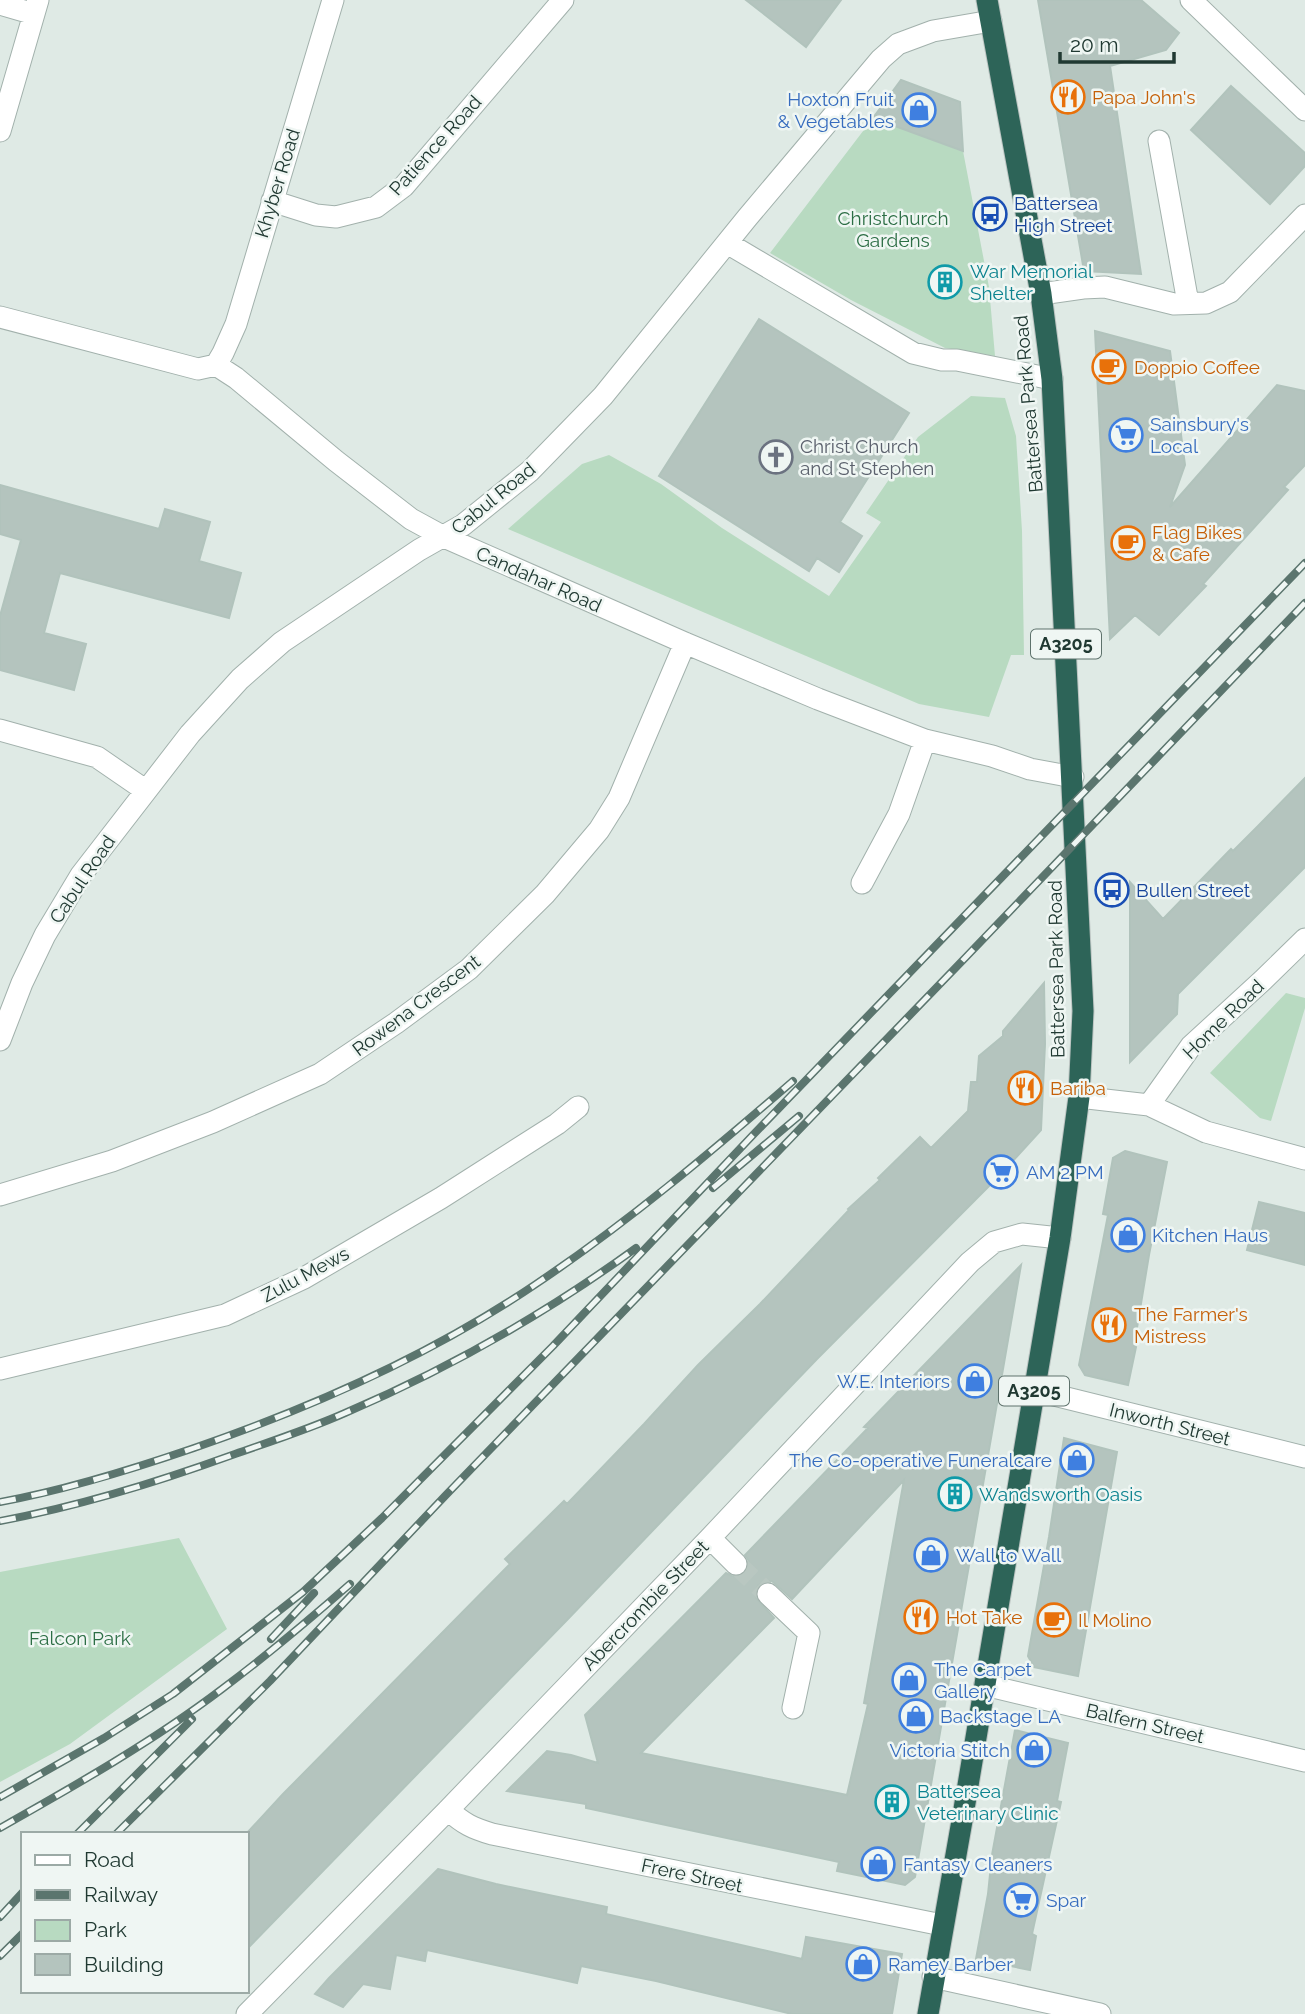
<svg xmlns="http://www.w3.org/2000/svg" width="1305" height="2014" viewBox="0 0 1305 2014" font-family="Raleway,sans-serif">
<rect width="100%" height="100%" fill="#dfeae5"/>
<path fill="#b8dac1" d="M 873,118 L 963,151 L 989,287 L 995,356 L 945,348 L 851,300 L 770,253 Z
M 971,396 L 1005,398 L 1016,436 L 1022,531 L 1024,655 L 1011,655 L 989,717 L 919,704 L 508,529 L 582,464 L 609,455 L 661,484 L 722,528 L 829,596 L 881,522 L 866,513 L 918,437 Z
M 1286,993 L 1305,998 L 1305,1008 L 1271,1121 L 1260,1118 L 1210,1073 Z
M 179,1538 L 227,1629 L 70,1744 L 0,1782 L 0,1572 Z"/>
<path fill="#b4c4be" stroke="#b1c3bc" stroke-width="2" fill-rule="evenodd" d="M 746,0 L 841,0 L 806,47 Z
M 1038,0 L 1141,0 L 1179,33 L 1166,50 L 1110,66 L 1141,274 L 1084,271 Z
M 901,80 L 960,102 L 963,151 L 873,118 Z
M 1231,86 L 1305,153 L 1305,166 L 1270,204 L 1191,130 Z
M 759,319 L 909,413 L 840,522 L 862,536 L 839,572 L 817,558 L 809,571 L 659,476 Z
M 1095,331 L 1170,351 L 1185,465 L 1170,507 L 1277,385 L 1305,391 L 1305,465 L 1284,487 L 1288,490 L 1203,584 L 1206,586 L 1159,635 L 1135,615 L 1110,639 Z
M 0,485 L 159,529 L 165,509 L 210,522 L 199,561 L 241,573 L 229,618 L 60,573 L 44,633 L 86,644 L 74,690 L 0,670 L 0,616 L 21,540 L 0,534 Z
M 1305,778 L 1305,867 L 1178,994 L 1177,1014 L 1130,1062 L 1130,882 L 1163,919 L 1231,849 L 1233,851 L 1258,826 Z
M 1044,983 L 1045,1044 L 1041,1130 L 1001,1174 L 817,1359 L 567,1620 L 247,1949 L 247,1833 L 283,1794 L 510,1564 L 505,1559 L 564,1501 L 567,1504 L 644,1424 L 698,1365 L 760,1304 L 849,1210 L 848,1209 L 880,1180 L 878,1178 L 920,1137 L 931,1148 L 968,1111 L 971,1082 L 977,1082 L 979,1056 L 1003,1036 L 1003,1031 Z
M 1125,1151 L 1167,1162 L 1149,1255 L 1134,1346 L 1136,1347 L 1128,1385 L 1085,1375 L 1079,1365 L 1108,1215 L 1103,1214 L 1113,1158 Z
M 1259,1202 L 1305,1213 L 1305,1265 L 1247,1250 Z
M 1021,1265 L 915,1877 L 905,1885 L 837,1871 L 839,1862 L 586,1808 L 586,1804 L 507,1791 L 547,1751 L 571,1755 L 598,1763 L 585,1715 L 726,1573 L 732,1576 L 739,1577 L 746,1573 L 748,1568 L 749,1561 L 745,1555 L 868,1428 L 864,1427 ZM 904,1480 L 864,1703 L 868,1704 L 847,1795 L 641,1753 L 774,1618 L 756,1598 L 755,1592 L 758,1586 L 765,1581 L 772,1581 L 792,1599 Z
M 1064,1438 L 1117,1452 L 1078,1676 L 1034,1667 L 1028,1656 L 1049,1537 Z
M 1015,1730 L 1068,1743 L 1057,1801 L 1061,1802 L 1032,1934 L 1036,1936 L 1030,1970 L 976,1959 L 988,1894 L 992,1855 Z
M 438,1869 L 496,1884 L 607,1907 L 606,1914 L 802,1959 L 806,1937 L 902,1954 L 892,2014 L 792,2014 L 656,1981 L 581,1966 L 577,1983 L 427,1950 L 425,1961 L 396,1955 L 390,1989 L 363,1984 L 343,2007 L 315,1994 L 329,1978 Z"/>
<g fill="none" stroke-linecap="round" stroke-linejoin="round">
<path stroke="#b9c7c1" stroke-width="21" stroke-dasharray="21 10" stroke-linecap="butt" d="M 736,1564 L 768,1594"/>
<defs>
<path id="minor" d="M 1191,0 L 1305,110
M 0,4 L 34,14
M 0,131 L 38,0
M 1159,141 L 1188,303
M 272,201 L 316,215 L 336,217 L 376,207 L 404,186 L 563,0
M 727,243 L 913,353 L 942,360 L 957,360 L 1052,379
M 1041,294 L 1083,288 L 1105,287 L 1174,304 L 1206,303 L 1230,292 L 1305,215
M 0,317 L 198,369 L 216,365
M 216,365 L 236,378 L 336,461 L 411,519 L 444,537 L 685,643 L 818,699 L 925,740 L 992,756 L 1030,769 L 1073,777
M 216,365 L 223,353 L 236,324 L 333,0
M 0,730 L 97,757 L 145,790
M 862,883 L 899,814 L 925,740
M 0,1040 L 22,983 L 45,935 L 81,875 L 190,734 L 240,679 L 282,642 L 419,550 L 463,525 L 530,471 L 603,396 L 747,218 L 881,59 L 898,44 L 933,31 L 991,21
M 1079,1097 L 1149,1105 L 1206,1132 L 1305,1159
M 1149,1105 L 1191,1046 L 1263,980 L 1305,939
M 0,1195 L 112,1161 L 213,1122 L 320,1074 L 396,1023 L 469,969 L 545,894 L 599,830 L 619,798 L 685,643
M 0,1369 L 225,1315 L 304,1278 L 441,1198 L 557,1124 L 578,1107
M 1034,1390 L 1305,1457
M 710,1538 L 736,1564
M 768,1594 L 809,1633 L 793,1708
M 985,1685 L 1305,1761
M 448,1810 C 464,1824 472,1828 492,1834 L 942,1925
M 933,1977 L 1100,2014
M 247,2014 L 448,1810 L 710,1538 L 970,1262 L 994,1242 L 1022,1234 L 1060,1238"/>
<path id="highway" d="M 928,2014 L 963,1815 L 1060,1238 L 1079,1097 L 1083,1011 L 1052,379 L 1041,294 L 987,0"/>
</defs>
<use href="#minor" stroke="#a2b1ac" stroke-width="23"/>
<use href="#highway" stroke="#bcc4c2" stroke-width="23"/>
<use href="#minor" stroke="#fff" stroke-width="21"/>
<use href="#highway" stroke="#2d6458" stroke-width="21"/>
<defs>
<path id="rail" d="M 713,1188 L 799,1116
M 0,1502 C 66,1490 130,1470 194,1448 C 313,1407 431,1355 536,1284 C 627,1223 711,1152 793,1081
M 0,1521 C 80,1506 158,1482 235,1454 C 272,1441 309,1429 345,1413 C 448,1369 545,1314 636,1248
M 271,1639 L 314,1593
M 0,1797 L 104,1738 L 173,1694 L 303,1592 L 382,1518 L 553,1346 L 752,1136 L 1305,563
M 0,1828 C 76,1785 152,1742 222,1689 C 266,1656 309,1620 350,1584
M 77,1834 L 192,1719
M 116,1834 L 270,1681 L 445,1496 L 966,957 L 1305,603
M 0,1917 L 23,1892
M 0,1956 L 23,1933"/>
</defs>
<use href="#rail" stroke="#5b756e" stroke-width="8"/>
<use href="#rail" stroke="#eff6f3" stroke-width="5" stroke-dasharray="16" stroke-linecap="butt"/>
</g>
<defs>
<symbol id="restaurant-ring" viewBox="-11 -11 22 22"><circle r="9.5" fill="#eff6f3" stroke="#e8710a" stroke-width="1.5"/><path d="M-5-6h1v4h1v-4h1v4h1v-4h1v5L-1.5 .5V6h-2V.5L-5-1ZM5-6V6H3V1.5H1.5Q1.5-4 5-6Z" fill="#e8710a"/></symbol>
<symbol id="shop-ring" viewBox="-11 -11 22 22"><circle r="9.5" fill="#eff6f3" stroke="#3f7fe0" stroke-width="1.5"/><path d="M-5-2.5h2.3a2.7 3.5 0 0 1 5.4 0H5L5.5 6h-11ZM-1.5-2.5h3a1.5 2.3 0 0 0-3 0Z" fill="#3f7fe0"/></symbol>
<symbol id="bus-ring" viewBox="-11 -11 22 22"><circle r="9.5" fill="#eff6f3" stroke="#1a4fb4" stroke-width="1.5"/><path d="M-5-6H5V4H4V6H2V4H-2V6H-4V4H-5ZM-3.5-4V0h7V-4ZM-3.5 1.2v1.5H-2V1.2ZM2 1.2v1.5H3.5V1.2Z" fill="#1a4fb4"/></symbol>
<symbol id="building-ring" viewBox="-11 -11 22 22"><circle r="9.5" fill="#eff6f3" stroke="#0f9aa8" stroke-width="1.5"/><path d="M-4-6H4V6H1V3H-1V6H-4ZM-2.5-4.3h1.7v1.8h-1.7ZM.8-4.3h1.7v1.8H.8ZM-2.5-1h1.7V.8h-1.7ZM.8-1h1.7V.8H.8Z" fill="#0f9aa8"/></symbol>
<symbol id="cafe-ring" viewBox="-11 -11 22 22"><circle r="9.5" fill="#eff6f3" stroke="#e8710a" stroke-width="1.5"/><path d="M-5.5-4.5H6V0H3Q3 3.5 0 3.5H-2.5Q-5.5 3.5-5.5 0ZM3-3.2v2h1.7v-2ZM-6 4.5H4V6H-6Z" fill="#e8710a"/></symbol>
<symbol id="supermarket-ring" viewBox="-11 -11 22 22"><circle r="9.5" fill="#eff6f3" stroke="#3f7fe0" stroke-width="1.5"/><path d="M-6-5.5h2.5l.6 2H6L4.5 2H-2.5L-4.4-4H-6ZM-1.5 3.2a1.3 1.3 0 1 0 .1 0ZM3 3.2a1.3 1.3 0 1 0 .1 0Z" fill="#3f7fe0"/></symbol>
<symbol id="church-ring" viewBox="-11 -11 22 22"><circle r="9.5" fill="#eff6f3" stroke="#6b7280" stroke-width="1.5"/><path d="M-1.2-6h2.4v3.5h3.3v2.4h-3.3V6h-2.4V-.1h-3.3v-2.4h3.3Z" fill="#6b7280"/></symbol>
</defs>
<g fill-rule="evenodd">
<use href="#restaurant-ring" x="1049" y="78" width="38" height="38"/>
<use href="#shop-ring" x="900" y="91" width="38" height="38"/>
<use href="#bus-ring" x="971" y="195" width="38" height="38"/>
<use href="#building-ring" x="926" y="263" width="38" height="38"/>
<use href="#cafe-ring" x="1090" y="348" width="38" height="38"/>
<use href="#supermarket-ring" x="1107" y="416" width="38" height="38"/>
<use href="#church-ring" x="757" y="438" width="38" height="38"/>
<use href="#cafe-ring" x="1109" y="524" width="38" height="38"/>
<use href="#bus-ring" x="1093" y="871" width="38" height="38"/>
<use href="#restaurant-ring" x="1006" y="1069" width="38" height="38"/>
<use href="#supermarket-ring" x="982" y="1153" width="38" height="38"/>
<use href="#shop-ring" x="1109" y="1216" width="38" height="38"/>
<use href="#restaurant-ring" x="1090" y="1306" width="38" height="38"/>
<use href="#shop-ring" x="956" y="1362" width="38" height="38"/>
<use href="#shop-ring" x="1058" y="1441" width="38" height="38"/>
<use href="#building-ring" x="936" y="1475" width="38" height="38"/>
<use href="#shop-ring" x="912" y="1536" width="38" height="38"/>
<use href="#restaurant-ring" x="902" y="1598" width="38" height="38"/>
<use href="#cafe-ring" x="1035" y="1601" width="38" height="38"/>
<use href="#shop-ring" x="890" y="1661" width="38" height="38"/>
<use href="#shop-ring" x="897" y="1697" width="38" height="38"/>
<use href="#shop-ring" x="1015" y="1731" width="38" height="38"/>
<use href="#building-ring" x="873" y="1783" width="38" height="38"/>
<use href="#shop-ring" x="859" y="1845" width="38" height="38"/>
<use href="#supermarket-ring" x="1002" y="1881" width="38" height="38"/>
<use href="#shop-ring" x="844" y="1945" width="38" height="38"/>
</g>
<g text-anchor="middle" stroke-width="5" stroke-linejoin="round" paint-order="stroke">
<g fill="#eff6f3" stroke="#5e726c" stroke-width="2">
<rect x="1031" y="629.5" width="70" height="29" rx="5"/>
<rect x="999" y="1376.5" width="70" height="29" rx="5"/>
</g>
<g font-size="18" font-weight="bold" fill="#203932">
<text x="1066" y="650">A3205</text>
<text x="1034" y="1397">A3205</text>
</g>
<g font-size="19" fill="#c56008" stroke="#eff6f3" text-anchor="start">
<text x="1092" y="104">Papa John's</text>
<text x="1134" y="374">Doppio Coffee</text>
<text x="1152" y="539">Flag Bikes<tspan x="1152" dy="22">&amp; Cafe</tspan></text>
<text x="1050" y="1095">Bariba</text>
<text x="1134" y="1321">The Farmer's<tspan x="1134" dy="22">Mistress</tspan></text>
<text x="946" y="1624">Hot Take</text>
<text x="1078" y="1627">Il Molino</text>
</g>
<g font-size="19" fill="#366cbe" stroke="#eff6f3" text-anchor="start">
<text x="894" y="106" text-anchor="end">Hoxton Fruit<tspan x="894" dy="22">&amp; Vegetables</tspan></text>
<text x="1150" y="431">Sainsbury's<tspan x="1150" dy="22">Local</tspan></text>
<text x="1026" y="1179">AM 2 PM</text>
<text x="1152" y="1242">Kitchen Haus</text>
<text x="950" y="1388" text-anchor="end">W.E. Interiors</text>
<text x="1052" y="1467" text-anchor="end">The Co-operative Funeralcare</text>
<text x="956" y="1562">Wall to Wall</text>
<text x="934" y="1676">The Carpet<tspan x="934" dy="22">Gallery</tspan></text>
<text x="940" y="1723">Backstage LA</text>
<text x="1010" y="1757" text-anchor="end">Victoria Stitch</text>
<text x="903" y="1871">Fantasy Cleaners</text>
<text x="1046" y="1907">Spar</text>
<text x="888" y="1971">Ramey Barber</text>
</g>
<g font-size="19" fill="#203932" stroke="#eff6f3">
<text transform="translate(435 145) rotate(-48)" y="7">Patience Road</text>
<text transform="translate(277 183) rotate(-73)" y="7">Khyber Road</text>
<text transform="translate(1028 404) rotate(-95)" y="7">Battersea Park Road</text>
<text transform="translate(493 498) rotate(-39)" y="7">Cabul Road</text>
<text transform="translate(539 579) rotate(24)" y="7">Candahar Road</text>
<text transform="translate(82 879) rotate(-56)" y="7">Cabul Road</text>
<text transform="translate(1056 969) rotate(-91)" y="7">Battersea Park Road</text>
<text transform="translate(416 1005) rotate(-37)" y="7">Rowena Crescent</text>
<text transform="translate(1223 1019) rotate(-44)" y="7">Home Road</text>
<text transform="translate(305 1274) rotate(-28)" y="7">Zulu Mews</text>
<text transform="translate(1170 1424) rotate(14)" y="7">Inworth Street</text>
<text transform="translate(645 1605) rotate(-46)" y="7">Abercrombie Street</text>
<text transform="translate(1145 1723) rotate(13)" y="7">Balfern Street</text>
<text transform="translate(692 1875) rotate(12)" y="7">Frere Street</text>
</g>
<g font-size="19" fill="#164399" stroke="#eff6f3" text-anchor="start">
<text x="1014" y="210">Battersea<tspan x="1014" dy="22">High Street</tspan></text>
<text x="1136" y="897">Bullen Street</text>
</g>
<g font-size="19" fill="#2c6e45" stroke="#eff6f3">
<text x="893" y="225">Christchurch<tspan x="893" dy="22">Gardens</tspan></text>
<text x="80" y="1645">Falcon Park</text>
</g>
<g font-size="19" fill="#0d838f" stroke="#eff6f3" text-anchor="start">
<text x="970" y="278">War Memorial<tspan x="970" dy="22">Shelter</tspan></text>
<text x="979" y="1501">Wandsworth Oasis</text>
<text x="917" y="1798">Battersea<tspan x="917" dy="22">Veterinary Clinic</tspan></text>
</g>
<g font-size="19" fill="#5b616d" stroke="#eff6f3" text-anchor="start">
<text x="800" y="453">Christ Church<tspan x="800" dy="22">and St Stephen</tspan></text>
</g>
</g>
<rect x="21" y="1832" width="228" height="161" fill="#eff6f3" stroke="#9caaa6" stroke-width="2"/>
<rect x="35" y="1855" width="35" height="10" fill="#ffffff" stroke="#9caaa6" stroke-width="2"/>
<text x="84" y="1867" font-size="21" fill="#203932">Road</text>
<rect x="35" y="1890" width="35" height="10" fill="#5b756e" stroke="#9caaa6" stroke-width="2"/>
<text x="84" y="1902" font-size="21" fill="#203932">Railway</text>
<rect x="35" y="1920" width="35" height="21" fill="#b8dac1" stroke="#9caaa6" stroke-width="2"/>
<text x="84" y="1937" font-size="21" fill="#203932">Park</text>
<rect x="35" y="1954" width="35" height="21" fill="#b4c4be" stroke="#9caaa6" stroke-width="2"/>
<text x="84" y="1972" font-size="21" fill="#203932">Building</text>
<path d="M1060 52v10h114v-10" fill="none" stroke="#203932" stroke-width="3.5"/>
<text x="1070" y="52" font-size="21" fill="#203932" stroke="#eff6f3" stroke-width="5" paint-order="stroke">20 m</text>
</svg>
